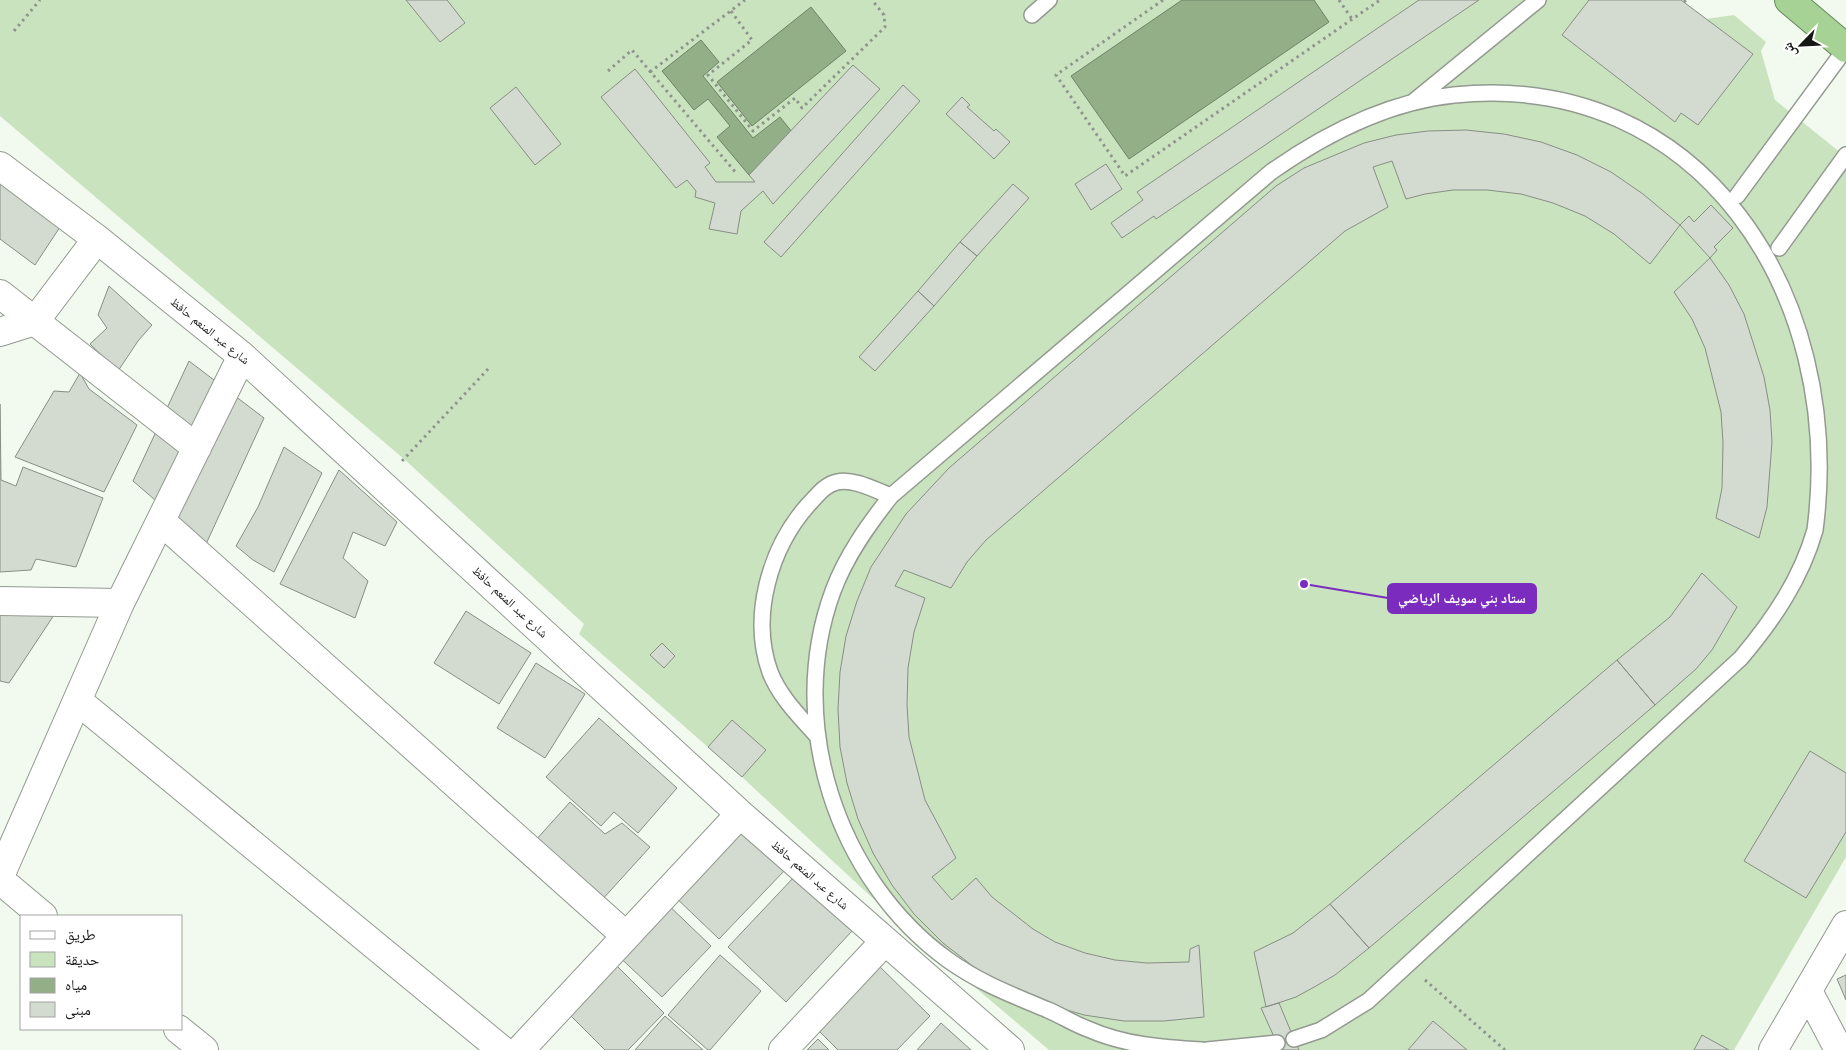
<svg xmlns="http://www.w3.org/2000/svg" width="1846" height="1050" viewBox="0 0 1846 1050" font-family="'Fira Sans','Noto Naskh Arabic',sans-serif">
<rect width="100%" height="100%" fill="#f2faef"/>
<path fill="#c9e3bf" d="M 0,0 L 1681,0 L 1706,19 L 1734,15 L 1766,42 L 1761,51 L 1775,100 L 1846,157 L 1846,857 L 1734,1050 L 1049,1050 L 905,928 L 742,777 L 579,634 L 584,624 L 404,459 L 0,116 Z"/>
<path fill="#93af88" stroke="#6e8266" d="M 1182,0 L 1314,0 L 1329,22 L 1129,159 L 1071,76 Z
M 811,7 L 846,51 L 752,126 L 717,82 Z
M 701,40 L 719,62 L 703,76 L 753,138 L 780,117 L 792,132 L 749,175 L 717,137 L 730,126 L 708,99 L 694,110 L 662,71 Z"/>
<path fill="#d3dbd0" stroke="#878e84" d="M 406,0 L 447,0 L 465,23 L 440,42 Z
M 1419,0 L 1479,0 L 1156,219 L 1154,216 L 1122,238 L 1111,223 L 1143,200 L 1137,192 Z
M 1589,0 L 1681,0 L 1753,54 L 1698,125 L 1681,113 L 1675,122 L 1562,35 Z
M 853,65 L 880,89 L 773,204 L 763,191 L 741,211 L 737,234 L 709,229 L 715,203 L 695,197 L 696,191 L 687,180 L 676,188 L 601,97 L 635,69 L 710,163 L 705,167 L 716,182 L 755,182 L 749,175 Z
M 903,85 L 920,101 L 781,257 L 764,242 Z
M 516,87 L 561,144 L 535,165 L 490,108 Z
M 962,97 L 970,105 L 967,107 L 994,131 L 996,129 L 1010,142 L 994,159 L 946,114 Z
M 1466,130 L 1504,134 L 1541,142 L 1577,155 L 1611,172 L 1643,194 L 1680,225 L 1650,264 L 1614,234 L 1585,216 L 1553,203 L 1521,194 L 1487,190 L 1453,190 L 1425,194 L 1406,199 L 1392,161 L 1373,167 L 1388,207 L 1345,231 L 986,540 L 967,562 L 951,588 L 904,570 L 895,586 L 925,598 L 914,632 L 908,668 L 907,705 L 909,737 L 925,800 L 956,858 L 932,877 L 952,900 L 976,878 L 992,897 L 1033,929 L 1055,942 L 1085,953 L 1115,960 L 1147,963 L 1189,962 L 1190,949 L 1199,945 L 1204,1017 L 1164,1021 L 1124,1021 L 1084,1015 L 1046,1004 L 1009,988 L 974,967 L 943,943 L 914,914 L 892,885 L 873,853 L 858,819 L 847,783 L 840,747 L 838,709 L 840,672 L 846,636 L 857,601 L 871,567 L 906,514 L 949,468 L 1276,186 L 1304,168 L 1364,143 L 1396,135 L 1428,131 Z
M 1106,164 L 1122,189 L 1091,210 L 1075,184 Z
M 0,181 L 62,224 L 35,265 L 0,239 Z
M 1013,184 L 1029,198 L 977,256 L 960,242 Z
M 1711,205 L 1733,228 L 1714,247 L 1717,250 L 1710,258 L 1680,225 L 1689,216 L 1694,222 Z
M 960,242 L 977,256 L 934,306 L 918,291 Z
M 1710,258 L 1729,285 L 1744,314 L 1764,377 L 1770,410 L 1772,442 L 1767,507 L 1759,538 L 1716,518 L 1722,488 L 1723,443 L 1721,412 L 1705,348 L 1692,319 L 1674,292 Z
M 109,286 L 152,325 L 138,341 L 118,371 L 90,344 L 107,328 L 98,315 Z
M 918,291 L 934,306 L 875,371 L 859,357 Z
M 189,361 L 264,418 L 206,544 L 133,481 Z
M 80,373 L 89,389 L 137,425 L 104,492 L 15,457 L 54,391 L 69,392 Z
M 0,404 L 1,480 L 16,486 L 23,467 L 103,498 L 76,567 L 36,559 L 31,570 L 0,572 Z
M 284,447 L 322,473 L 274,572 L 253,560 L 236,546 L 258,507 Z
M 339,470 L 397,522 L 385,546 L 353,532 L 343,558 L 368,581 L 355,618 L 280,584 Z
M 1702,573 L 1737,607 L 1712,650 L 1696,669 L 1655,705 L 1617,660 L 1670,617 Z
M 0,608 L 58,609 L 9,683 L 0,681 Z
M 466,611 L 531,653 L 499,704 L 434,663 Z
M 662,643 L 675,656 L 664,668 L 650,655 Z
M 1617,660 L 1655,705 L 1369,948 L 1330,904 Z
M 536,663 L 585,694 L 545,758 L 497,728 Z
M 599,718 L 677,788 L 638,833 L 614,812 L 601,826 L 546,777 Z
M 732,720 L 766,750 L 742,777 L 708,747 Z
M 1810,751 L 1846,773 L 1846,832 L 1806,898 L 1744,861 Z
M 570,802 L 605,834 L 622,823 L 650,847 L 601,901 L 535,841 Z
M 736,822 L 786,869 L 719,939 L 670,892 Z
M 794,877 L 852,931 L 786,1002 L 728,947 Z
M 662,899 L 711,946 L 662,997 L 613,951 Z
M 1330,904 L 1369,948 L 1335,975 L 1316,986 L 1296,997 L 1266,1007 L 1254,952 L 1293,933 Z
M 720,955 L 761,991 L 710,1050 L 708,1050 L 668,1015 Z
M 610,959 L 664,1013 L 628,1050 L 605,1050 L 562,1007 Z
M 873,960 L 930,1016 L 897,1050 L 838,1050 L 811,1023 Z
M 1846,975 L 1846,1000 L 1837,979 Z
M 1279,1003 L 1294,1039 L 1299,1050 L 1280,1050 L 1261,1008 Z
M 665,1016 L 703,1050 L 635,1050 Z
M 1433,1021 L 1467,1050 L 1408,1050 Z
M 941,1023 L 971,1050 L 917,1050 Z
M 1702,1035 L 1729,1050 L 1694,1050 Z
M 818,1039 L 829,1050 L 807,1050 Z"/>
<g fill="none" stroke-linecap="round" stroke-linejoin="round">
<defs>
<path id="service" d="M 1032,15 L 1049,0
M 1413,102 L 1538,0
M 1737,196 L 1846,48
M 1779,248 L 1846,155
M 817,736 C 800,717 779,696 770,672 C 750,616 770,548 808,505 C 817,496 824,485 837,482 C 853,478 875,490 891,496
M 1202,1050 C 1163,1048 1124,1045 1088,1029 C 1074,1024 1062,1016 1048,1010 C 1010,994 982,984 948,960 C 836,879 785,721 833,591 C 846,556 868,525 891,496 L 1271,172 C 1325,134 1386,102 1454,95 C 1699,70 1846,293 1815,530 C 1801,579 1773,620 1741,658 L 1368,1001 L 1321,1030 L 1294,1039
M 1207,1050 L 1277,1043"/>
<path id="minor" d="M 0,166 L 97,239 L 242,356 L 740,814 L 1010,1050
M 0,294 L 197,448
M 0,332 L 35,321 L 97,239
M 161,521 L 625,935
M 0,601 L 120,603
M 78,701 L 502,1050
M 0,876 L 120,603 L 242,356
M 0,880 L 43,916
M 1808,991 L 1839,1050
M 178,1029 L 204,1050
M 520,1050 L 740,814
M 783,1050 L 885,941
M 1773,1050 L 1846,925"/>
<path id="trunk" d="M 1789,0 L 1846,48"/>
</defs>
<use href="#service" stroke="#939a90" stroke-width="18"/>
<use href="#minor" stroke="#939a90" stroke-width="30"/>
<use href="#trunk" stroke="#658957" stroke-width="30"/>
<path stroke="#8f948c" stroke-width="3" stroke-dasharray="2.5 4" stroke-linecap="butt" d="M 1163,0 L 1056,75 L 1125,176 L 1380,0
M 1339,0 L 1352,19
M 1684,2 L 1686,0
M 731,11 L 752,40 L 708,75 L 753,131 L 795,98 L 802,108 L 885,27 L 884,15 L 872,0
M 14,31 L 40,0
M 608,71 L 632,50 L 737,174
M 650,72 L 745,0
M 402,461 L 490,367
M 1425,980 L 1505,1050"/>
<use href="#service" stroke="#fff" stroke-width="15"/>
<use href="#minor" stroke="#fff" stroke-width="28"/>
<use href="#trunk" stroke="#a6d296" stroke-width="28"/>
</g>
<g text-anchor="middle" stroke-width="4" stroke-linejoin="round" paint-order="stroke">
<g font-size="12" fill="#161815" stroke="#fff">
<text transform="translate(210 331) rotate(39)" y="4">شارع عبد المنعم حافظ</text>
<text transform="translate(510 602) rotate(43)" y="4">شارع عبد المنعم حافظ</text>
<text transform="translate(810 875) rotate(41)" y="4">شارع عبد المنعم حافظ</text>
</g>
</g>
<path fill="none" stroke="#7b2cbf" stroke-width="2" d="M1304 584L1388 598"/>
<circle fill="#7b2cbf" stroke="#fff" stroke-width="2" cx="1304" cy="584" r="5"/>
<rect fill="#7b2cbf" stroke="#7b2cbf" stroke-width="2" x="1388" y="584" width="148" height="29" rx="5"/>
<g font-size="14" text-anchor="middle" font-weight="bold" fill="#fff">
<text x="1462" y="603">ستاد بني سويف الرياضي</text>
</g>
<rect x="20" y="915" width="162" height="115" fill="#ffffff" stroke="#a2a3a1"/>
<rect x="30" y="931" width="25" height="8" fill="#ffffff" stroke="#a2a3a1"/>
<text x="65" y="940" font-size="15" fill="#161815">طريق</text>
<rect x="30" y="952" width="25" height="15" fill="#c9e3bf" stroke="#a2a3a1"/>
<text x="65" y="965" font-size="15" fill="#161815">حديقة</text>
<rect x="30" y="978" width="25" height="15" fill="#93af88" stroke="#a2a3a1"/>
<text x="65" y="990" font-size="15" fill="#161815">مياه</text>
<rect x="30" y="1002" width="25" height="15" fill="#d3dbd0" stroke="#a2a3a1"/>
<text x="65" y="1015" font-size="15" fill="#161815">مبنى</text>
<g transform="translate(1801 45) rotate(246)" stroke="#ffffff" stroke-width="4" paint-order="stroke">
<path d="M0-4L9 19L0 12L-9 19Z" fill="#161815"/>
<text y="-8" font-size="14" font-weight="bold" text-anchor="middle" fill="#161815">ش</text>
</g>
</svg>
